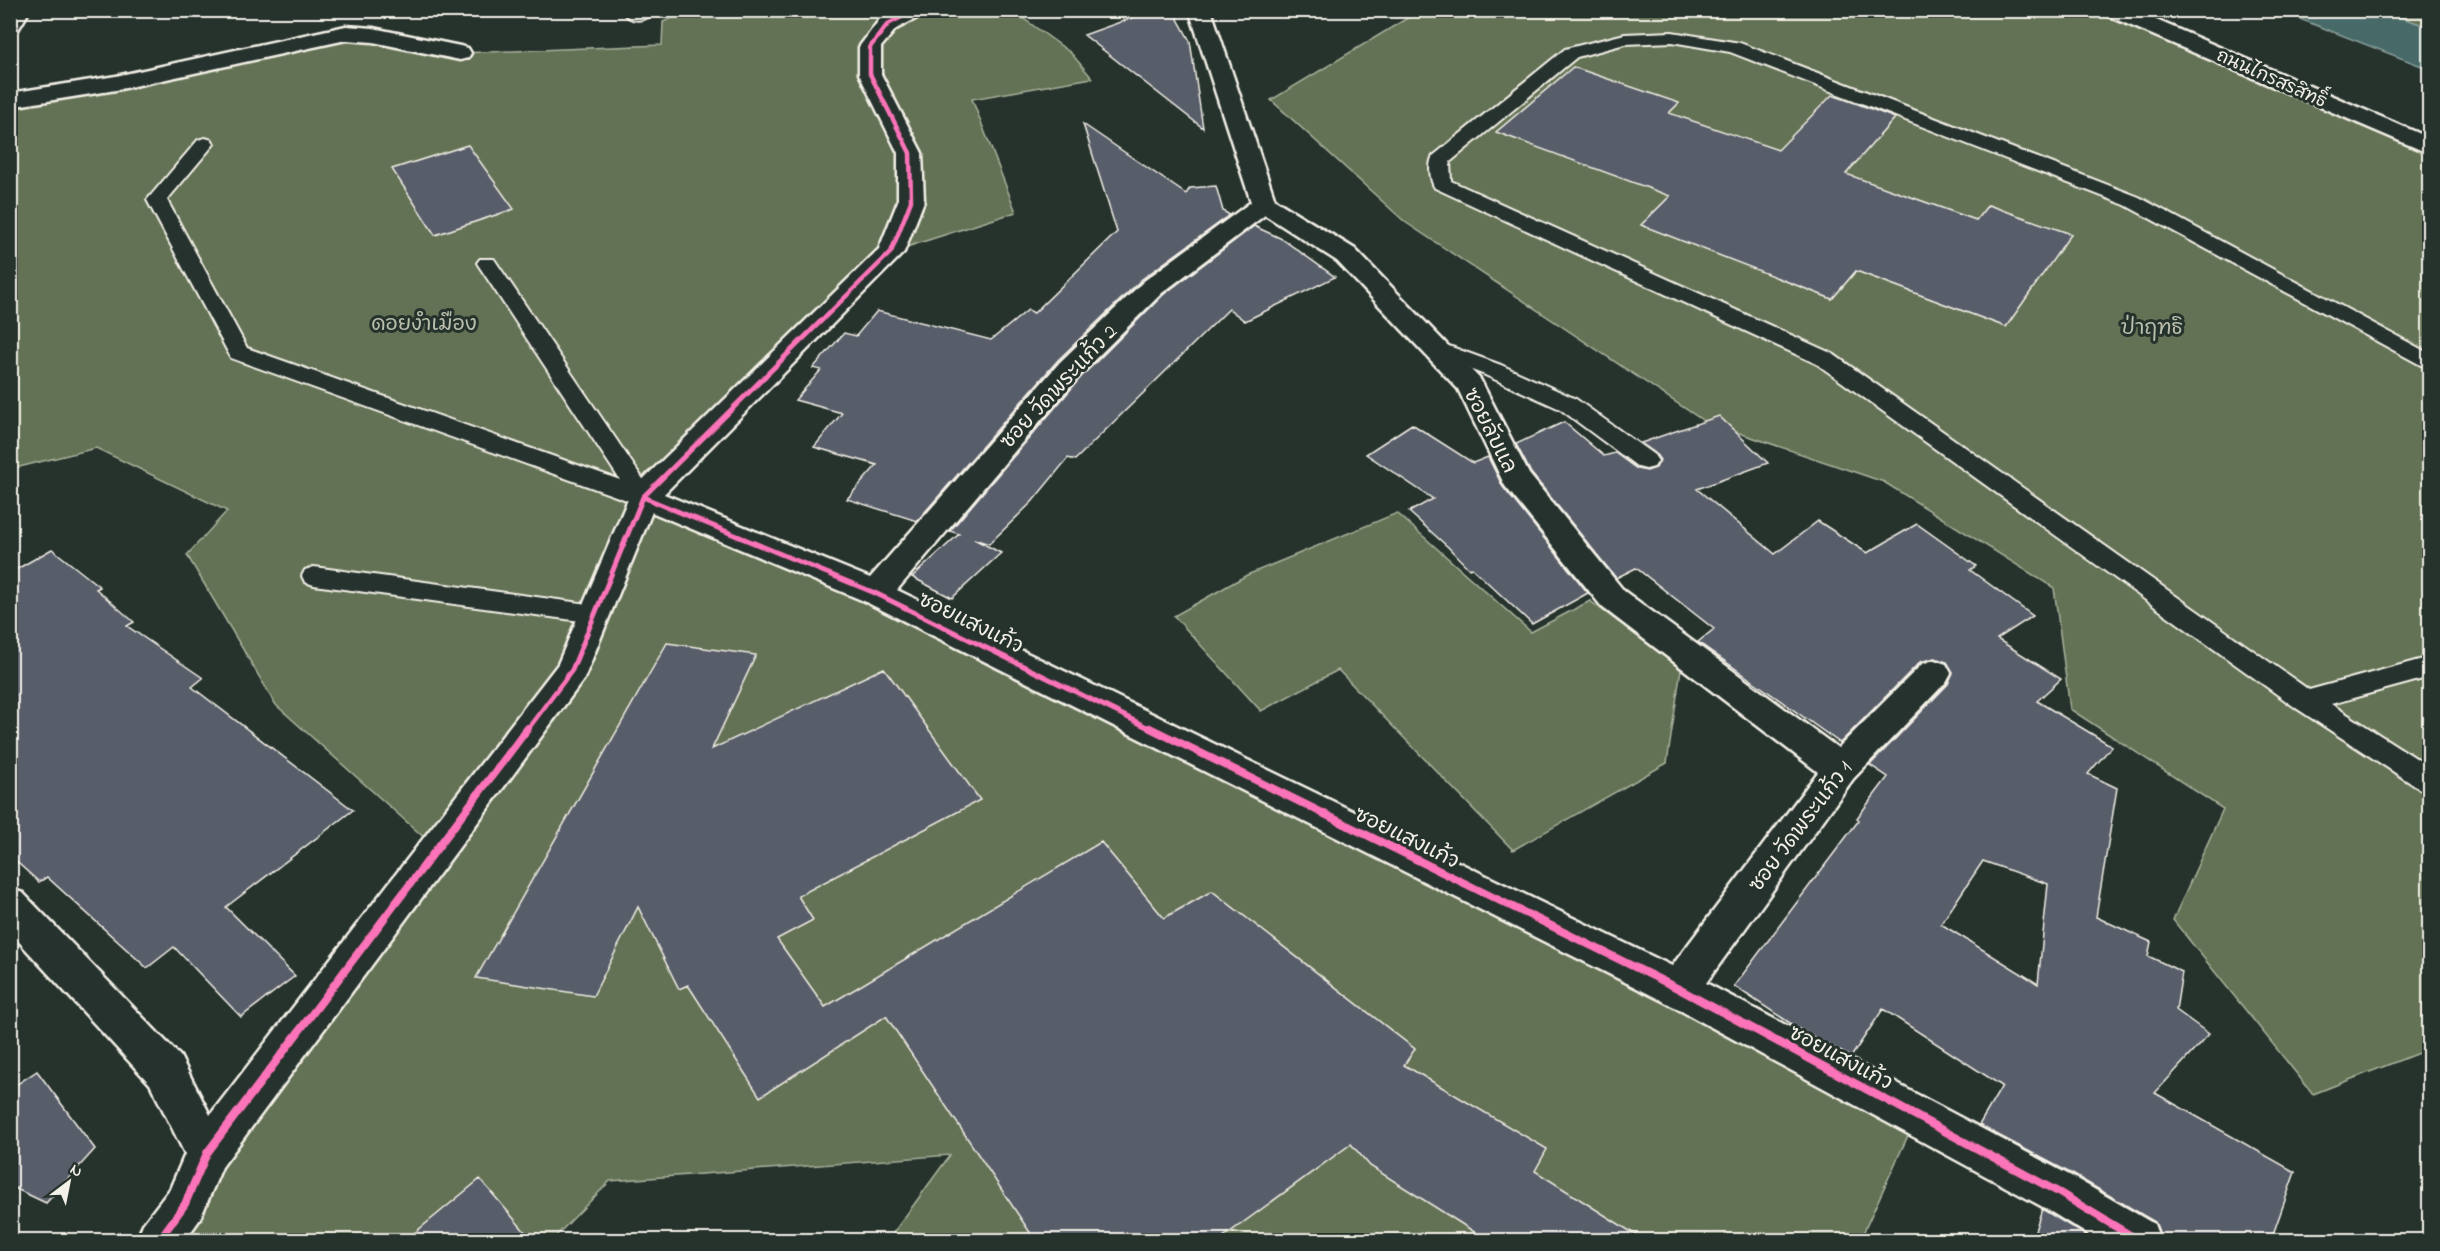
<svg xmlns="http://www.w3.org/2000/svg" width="2440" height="1251" viewBox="0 0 2440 1251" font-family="'Indie Flower','Playpen Sans Thai',sans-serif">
<rect width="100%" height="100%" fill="#26332d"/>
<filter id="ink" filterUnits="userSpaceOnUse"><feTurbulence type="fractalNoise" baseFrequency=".0167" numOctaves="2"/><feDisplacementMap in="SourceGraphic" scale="12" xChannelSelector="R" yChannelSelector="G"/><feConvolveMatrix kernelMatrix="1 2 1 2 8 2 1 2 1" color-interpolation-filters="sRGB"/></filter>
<g filter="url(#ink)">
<path fill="#637254" stroke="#acb29e" stroke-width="1.5" d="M 2110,10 L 2429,150 L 2429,1049 L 2313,1094 L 2173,920 L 2223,809 L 2070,709 L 2054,588 L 1884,482 L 1704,421 L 1405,222 L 1271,100 L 1419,11 Z
M 688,11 L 1013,11 L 1071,53 L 1092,78 L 972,99 L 1016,212 L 891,252 L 661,460 L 647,499 L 1274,791 L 1911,1129 L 1860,1240 L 888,1240 L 950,1155 L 610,1181 L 552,1240 L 133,1240 L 207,1153 L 437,849 L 276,705 L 187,555 L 227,511 L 96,448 L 11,469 L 10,105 L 26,97 L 373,35 L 460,53 L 662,45 L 663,22 Z
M 2381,11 L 2429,11 L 2429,27 Z
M 1397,513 L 1531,632 L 1590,601 L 1681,669 L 1667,763 L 1513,850 L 1338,670 L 1261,711 L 1174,616 L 1247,575 Z"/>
<path fill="#466a69" stroke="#8ca09c" stroke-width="1.5" d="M 2279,11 L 2381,11 L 2429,27 L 2429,69 Z"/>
<path fill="#585d6a" stroke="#f4f1e8" stroke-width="1.5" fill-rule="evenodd" d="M 1154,10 L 1173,10 L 1190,41 L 1203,128 L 1084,35 Z
M 1573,67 L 1679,103 L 1669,113 L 1778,150 L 1832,95 L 1858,104 L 1895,118 L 1846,174 L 1976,220 L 1988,205 L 2071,234 L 2006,327 L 1856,271 L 1832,299 L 1641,225 L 1670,196 L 1496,132 Z
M 1083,124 L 1186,194 L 1190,188 L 1216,186 L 1223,211 L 1230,215 L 1142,279 L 1058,360 L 917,521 L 847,499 L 877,465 L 814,447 L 842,413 L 795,400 L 821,370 L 813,368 L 844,333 L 856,336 L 877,311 L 991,340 L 1028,310 L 1034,313 L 1117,232 Z
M 468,145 L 514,209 L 435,235 L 392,169 Z
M 1254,226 L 1282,239 L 1335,277 L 1245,321 L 1229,309 L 1075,460 L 1068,458 L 1032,502 L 989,544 L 974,539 L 1001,553 L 952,598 L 912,577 L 959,534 L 950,531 L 1082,376 L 1163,295 Z
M 1719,416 L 1768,463 L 1697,489 L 1775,554 L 1818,521 L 1867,553 L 1917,524 L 1976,566 L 1970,570 L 2033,616 L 1997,639 L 2061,679 L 2037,701 L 2112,746 L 2088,774 L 2117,788 L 2096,917 L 2151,942 L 2148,956 L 2182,972 L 2176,1010 L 2209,1034 L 2155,1093 L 2295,1172 L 2271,1240 L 2162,1240 L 2155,1222 L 2074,1175 L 1979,1125 L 2002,1086 L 1883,1009 L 1851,1057 L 1802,1031 L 1734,986 L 1859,820 L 1857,818 L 1888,777 L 1870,765 L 1948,684 L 1953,672 L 1947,662 L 1935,658 L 1920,662 L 1840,743 L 1698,642 L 1714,629 L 1636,568 L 1616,578 L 1531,473 L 1516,444 L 1564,422 L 1604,456 L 1615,453 L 1637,469 L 1647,471 L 1656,468 L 1660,460 L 1655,453 L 1641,443 ZM 1983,861 L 2048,884 L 2038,984 L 1941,924 Z
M 1412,424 L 1473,463 L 1488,457 L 1503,487 L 1588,593 L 1532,624 L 1472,568 L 1469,569 L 1448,547 L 1409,512 L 1433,499 L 1366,454 Z
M 52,549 L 100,587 L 96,589 L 134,622 L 127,626 L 203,678 L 192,687 L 353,810 L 226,907 L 295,976 L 241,1017 L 174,947 L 147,968 L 47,877 L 39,882 L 10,856 L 10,573 Z
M 667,643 L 756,655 L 712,749 L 884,668 L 980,800 L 798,896 L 813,920 L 777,939 L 825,1007 L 1101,842 L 1164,918 L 1212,891 L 1415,1049 L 1404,1065 L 1547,1149 L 1535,1171 L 1644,1240 L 1487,1240 L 1370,1166 L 1351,1144 L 1219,1240 L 1035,1240 L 886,1016 L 760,1097 L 688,985 L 679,989 L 638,907 L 593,996 L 476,978 Z
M 37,1071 L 95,1149 L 46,1203 L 10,1186 L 10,1089 Z
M 480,1179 L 532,1240 L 406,1240 Z
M 2042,1209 L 2094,1240 L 2032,1240 Z"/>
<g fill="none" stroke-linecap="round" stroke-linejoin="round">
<defs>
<path id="lane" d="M 621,10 L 657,10 C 646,22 631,24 621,10 Z
M 1672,32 L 1740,43 L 2139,197 L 2430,354 L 2430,370 L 2125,205 L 1730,52 L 1672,42 L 1625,44 L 1577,57 L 1450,162 L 1451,181 L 1833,354 L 2309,690 L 2430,657 L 2430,677 L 2331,704 L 2430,767 L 2430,792 L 2420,789 L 2296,708 L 1817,364 L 1435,188 C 1430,181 1428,163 1433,156 L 1565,49 L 1625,34 Z
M 205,138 L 212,140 L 214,144 L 167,200 L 247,348 L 620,480 L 477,263 L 480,259 L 494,259 L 651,491 L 655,497 L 651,503 L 643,505 L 635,503 L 231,358 L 147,200 L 198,140 Z
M 1435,341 L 1501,365 L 1576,399 L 1654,455 L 1658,461 L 1654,467 L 1646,469 L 1638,467 L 1560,409 L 1485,375 L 1427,353 L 1424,348 L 1427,343 Z
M 314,567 L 595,605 L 604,607 L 608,614 L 604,621 L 595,623 L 314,585 L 305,582 L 302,576 L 305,570 Z"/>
<path id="street" d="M 10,10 L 30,10 L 18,30 L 10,31 Z
M 1189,10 L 1211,10 L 1275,200 L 1355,249 L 1480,379 L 1529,474 L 1624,591 L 1838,748 L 1922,664 L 1934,660 L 1946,664 L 1951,673 L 1946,682 L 1853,779 L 1706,983 L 2073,1177 L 2154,1224 L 2160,1240 L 2097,1240 L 2043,1207 L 1665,1002 L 864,601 L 632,504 L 628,497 L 632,490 L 643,486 L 654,490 L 870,578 L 1060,362 L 1144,281 L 1251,202 ZM 1265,215 L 1337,261 L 1458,389 L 1505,486 L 1602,607 L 1818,772 L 1672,966 L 897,590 L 1080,374 L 1162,293 Z
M 346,26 L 373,28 L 460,46 L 468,48 L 471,53 L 468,58 L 460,60 L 373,42 L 346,40 L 116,90 L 10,107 L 10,93 L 116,76 Z"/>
<path id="secondary" d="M 897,10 L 925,10 L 923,15 L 896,29 L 881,47 L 881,74 L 922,153 L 924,201 L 904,252 L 656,502 L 584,679 L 222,1167 L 200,1219 L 185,1240 L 137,1240 L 143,1224 L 170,1189 L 185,1154 L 150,1084 L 10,932 L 10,889 L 23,893 L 180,1056 L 210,1115 L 558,664 L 632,490 L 879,249 L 898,201 L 898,153 L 859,74 L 859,47 L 880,19 Z
M 2104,10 L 2133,10 L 2430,138 L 2430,154 L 2106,15 Z"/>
</defs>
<use href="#lane" stroke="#f4f1e8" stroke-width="4"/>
<use href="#street" stroke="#f4f1e8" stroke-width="5"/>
<use href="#secondary" stroke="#f4f1e8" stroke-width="5"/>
<use href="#lane" fill="#26332d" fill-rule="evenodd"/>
<use href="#street" fill="#26332d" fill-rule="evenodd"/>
<use href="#secondary" fill="#26332d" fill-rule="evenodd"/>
<defs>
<path id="cycleway-far2" d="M 821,321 L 891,252 L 911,201 L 910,153 L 870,74 L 870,47 L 888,24 L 915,10"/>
<path id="cycleway-far1" d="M 643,497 L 875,593 L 1153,730
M 527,730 L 572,670 L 643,497 L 823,319"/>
<path id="cycleway" d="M 1150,728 L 1679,989 L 2058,1192 L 2138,1240
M 159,1240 L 185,1204 L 207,1153 L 528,728"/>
</defs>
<use href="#cycleway-far2" stroke="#26332d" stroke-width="8"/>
<use href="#cycleway-far1" stroke="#26332d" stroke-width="9"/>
<use href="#cycleway" stroke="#26332d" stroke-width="11"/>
<use href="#cycleway-far2" stroke="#fb73b8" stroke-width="4.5"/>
<use href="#cycleway-far1" stroke="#fb73b8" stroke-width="5"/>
<use href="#cycleway" stroke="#fb73b8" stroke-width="8"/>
</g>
</g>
<g text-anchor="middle" stroke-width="6" stroke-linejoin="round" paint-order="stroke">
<g font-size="18" fill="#f4f1e8" stroke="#26332d">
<text transform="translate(2272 78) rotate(24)" y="6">ถนนไกรสรสิทธิ์</text>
</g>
<g font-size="21" fill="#babead" stroke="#26332d">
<text x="424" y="330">ดอยงำเมือง</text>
<text x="2152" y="334">ป่าฤทธิ</text>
</g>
<g font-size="21" fill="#f4f1e8" stroke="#26332d">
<text transform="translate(1058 386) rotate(-47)" y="7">ซอย วัดพระแก้ว 2</text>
<text transform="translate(1491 430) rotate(63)" y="7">ซอยลับแล</text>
<text transform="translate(971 622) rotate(26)" y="7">ซอยแสงแก้ว</text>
<text transform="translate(1800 826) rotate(-53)" y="7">ซอย วัดพระแก้ว 1</text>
<text transform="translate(1407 837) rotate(26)" y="7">ซอยแสงแก้ว</text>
<text transform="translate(1841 1057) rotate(28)" y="7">ซอยแสงแก้ว</text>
</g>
</g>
<rect width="2440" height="1251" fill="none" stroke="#26332d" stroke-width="36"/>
<rect x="18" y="18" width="2404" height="1215" fill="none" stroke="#f4f1e8" stroke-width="2" filter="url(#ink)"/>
<g transform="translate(69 1182) rotate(32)" stroke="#26332d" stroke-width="4.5" paint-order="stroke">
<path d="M0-4.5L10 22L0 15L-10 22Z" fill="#f4f1e8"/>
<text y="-9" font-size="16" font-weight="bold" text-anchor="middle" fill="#f4f1e8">N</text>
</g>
</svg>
